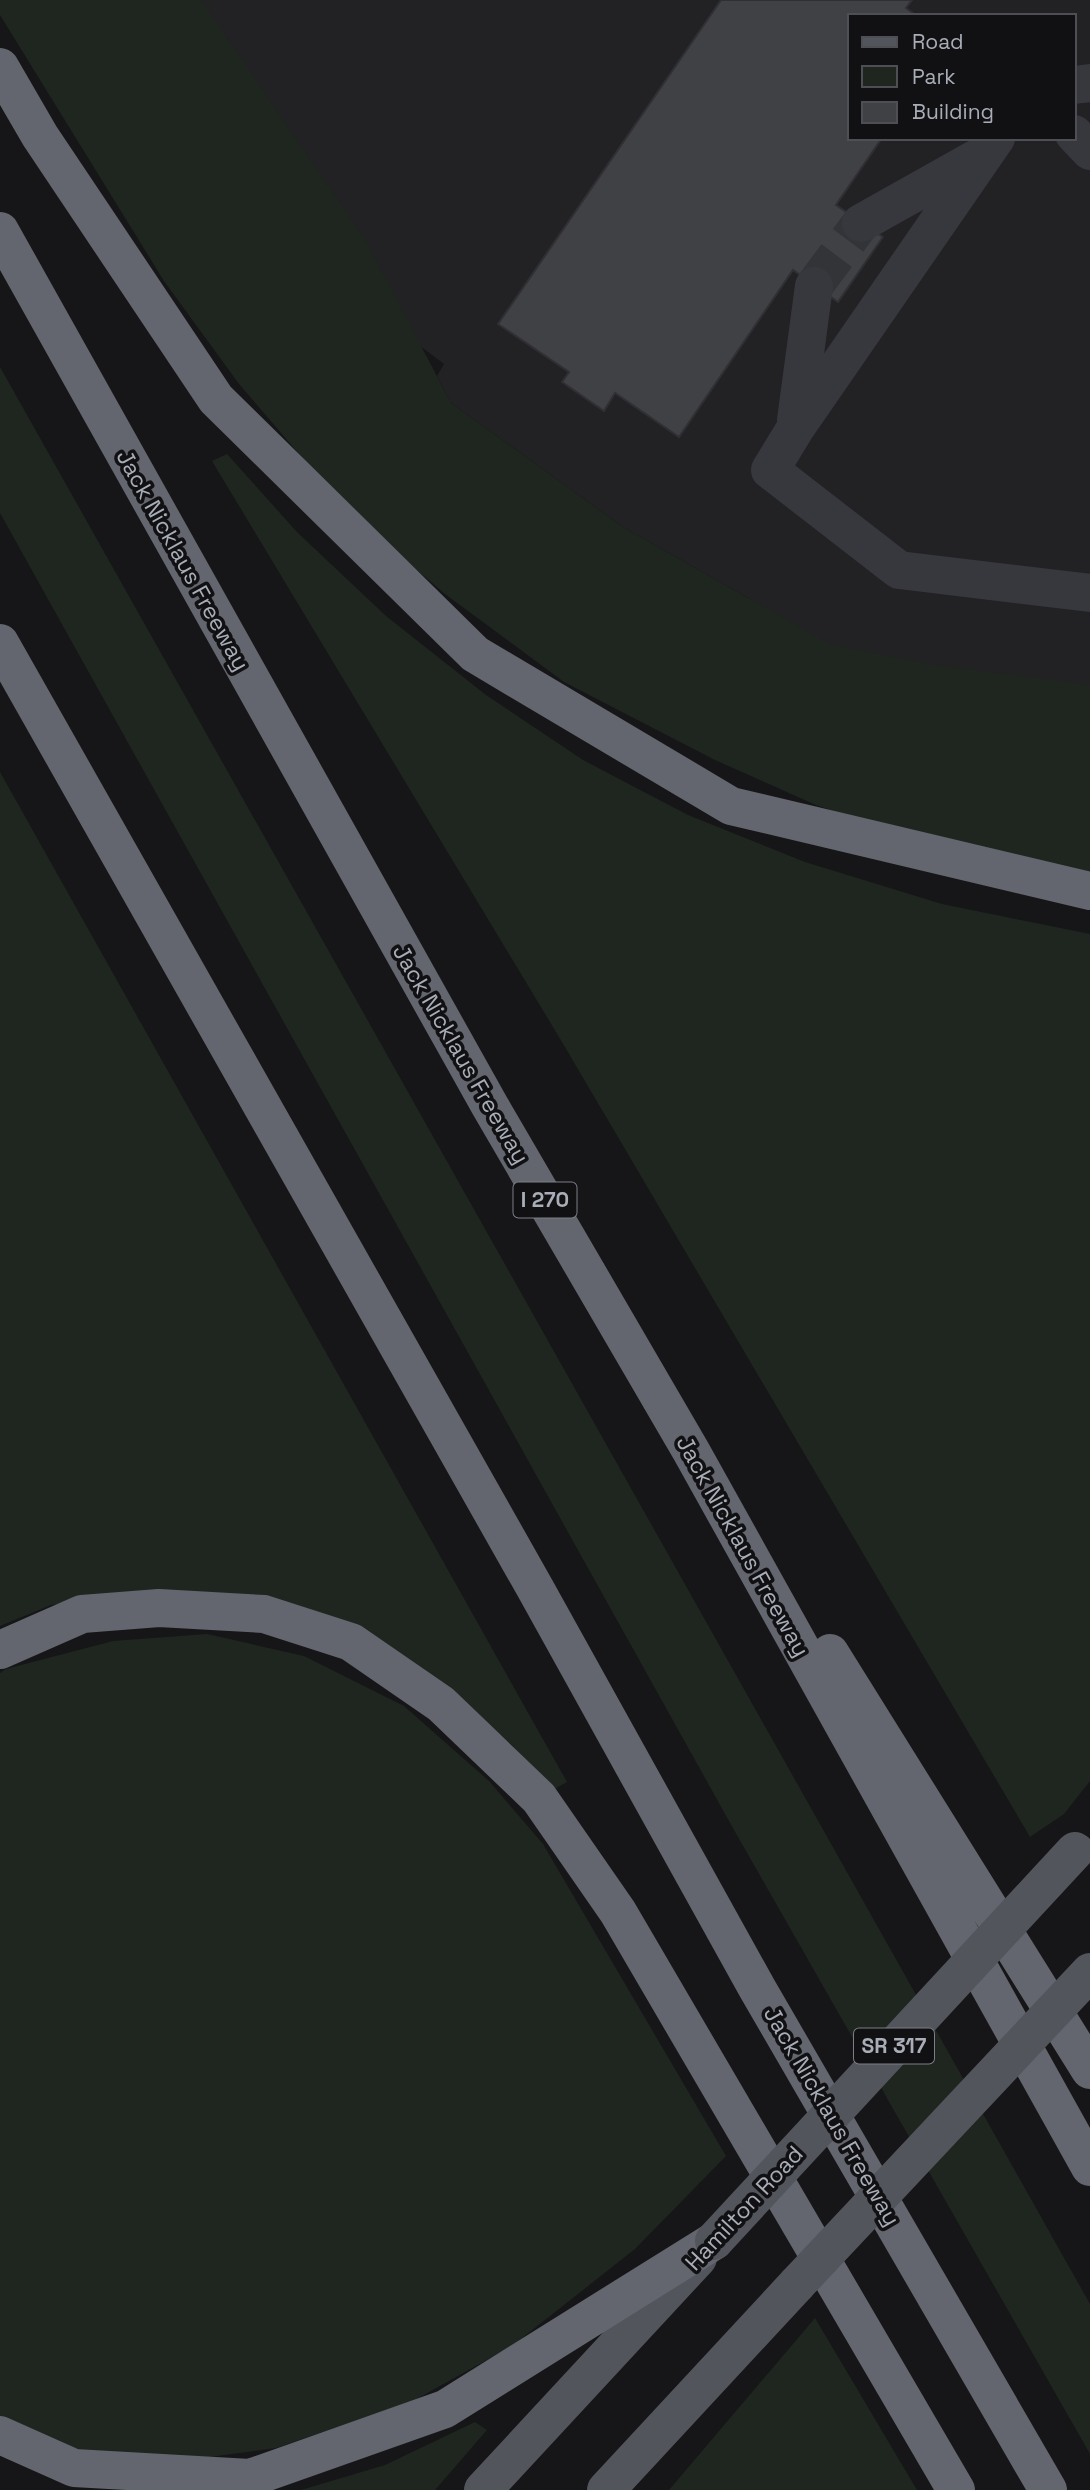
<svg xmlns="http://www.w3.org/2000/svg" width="1090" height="2490" viewBox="0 0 1090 2490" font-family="'Space Grotesk',sans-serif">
<rect width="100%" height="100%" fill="#161618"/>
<path fill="#222225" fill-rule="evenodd" d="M 180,0 L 1090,0 L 1090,715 L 834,664 L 750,599 L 623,527 L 451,403 L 437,376 L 444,364 L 412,340 ZM 850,16 L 1074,16 L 1074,138 L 850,138 Z"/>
<path fill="#1e261f" d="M 0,0 L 201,0 L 367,243 L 451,403 L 623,527 L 831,645 L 933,665 L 1090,685 L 1090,873 L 926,843 L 816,805 L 715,760 L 564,682 L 445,594 L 348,511 L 239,384 L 164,281 L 0,15 Z
M 0,367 L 1090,2304 L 1090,2454 L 734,1830 L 0,513 Z
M 227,454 L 297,532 L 386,616 L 486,695 L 583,760 L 688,815 L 805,862 L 942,904 L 1090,934 L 1090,1781 L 1064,1814 L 1030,1837 L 562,1042 L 212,461 Z
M 0,772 L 567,1782 L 553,1790 L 509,1742 L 459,1699 L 388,1648 L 122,1594 L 51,1605 L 0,1626 Z
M 207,1634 L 304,1656 L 404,1706 L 489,1781 L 543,1844 L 726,2156 L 635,2249 L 512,2346 L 413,2401 L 276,2448 L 165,2463 L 71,2453 L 0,2422 L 0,1673 L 6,1669 L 113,1641 Z
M 815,2318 L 917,2490 L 669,2490 Z
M 475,2422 L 487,2430 L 435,2490 L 301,2490 L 385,2465 Z"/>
<path fill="#404145" stroke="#303034" stroke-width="2" d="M 721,0 L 912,0 L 906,8 L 917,16 L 850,16 L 850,138 L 882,138 L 836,205 L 883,237 L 838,302 L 793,270 L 679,437 L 615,393 L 604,411 L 562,382 L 569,372 L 498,324 Z"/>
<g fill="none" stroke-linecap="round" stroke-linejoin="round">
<path stroke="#333438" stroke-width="38" stroke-dasharray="38 19" stroke-linecap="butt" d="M 814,286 L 861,223"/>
<path stroke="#37383d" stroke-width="38" d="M 1074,85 L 1090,83
M 1074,134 L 1090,151
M 996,138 L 795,429 L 770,470 L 899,570 L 1090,593
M 861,223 L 975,159
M 796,420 L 814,286"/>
<path stroke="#53555c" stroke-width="38" d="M 483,2490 L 698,2258
M 606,2490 L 797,2284"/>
<path stroke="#63666e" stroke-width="38" d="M 0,67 L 40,136 L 216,399 L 475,654 L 731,806 L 1090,891
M 0,231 L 490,1106 L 691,1451 L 1090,2167
M 0,643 L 535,1588 L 757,1988 L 1048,2490
M 0,1650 L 82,1614 L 159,1608 L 264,1614 L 351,1642 L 441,1704 L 539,1798 L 618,1912 L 956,2490
M 830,1653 L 1090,2070
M 0,2435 L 74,2468 L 250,2478 L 445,2409 L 714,2241"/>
<path stroke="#53555c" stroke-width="38" d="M 714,2241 L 1075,1851
M 797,2284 L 1090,1972"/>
</g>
<g text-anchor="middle" stroke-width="7" stroke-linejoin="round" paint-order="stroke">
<g fill="#111113" stroke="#7b7e86" stroke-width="2">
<rect x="513.5" y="1182.5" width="63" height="35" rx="5"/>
<rect x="854" y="2028.5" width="80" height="35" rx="5"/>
</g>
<g font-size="21" font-weight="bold" fill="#a8adb8">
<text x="545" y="1207">I 270</text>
<text x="894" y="2053">SR 317</text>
</g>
<g font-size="23" fill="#a8adb8" stroke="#111113">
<text transform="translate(183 560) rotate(61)" y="8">Jack Nicklaus Freeway</text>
<text transform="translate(461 1054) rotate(60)" y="8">Jack Nicklaus Freeway</text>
<text transform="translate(743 1546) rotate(61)" y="8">Jack Nicklaus Freeway</text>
<text transform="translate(832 2116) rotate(60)" y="8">Jack Nicklaus Freeway</text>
<text transform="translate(744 2208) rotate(-47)" y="8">Hamilton Road</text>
</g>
</g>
<rect x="848" y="14" width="228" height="126" fill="#111113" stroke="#4d4f55" stroke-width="2"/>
<rect x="862" y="37" width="35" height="10" fill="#53555c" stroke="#4d4f55" stroke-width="2"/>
<text x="912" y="49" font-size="21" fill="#a8adb8">Road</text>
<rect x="862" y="66" width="35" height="21" fill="#1e261f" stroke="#4d4f55" stroke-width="2"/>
<text x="912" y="84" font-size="21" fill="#a8adb8">Park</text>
<rect x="862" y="102" width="35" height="21" fill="#404145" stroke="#4d4f55" stroke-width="2"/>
<text x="912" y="119" font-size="21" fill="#a8adb8">Building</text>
</svg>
